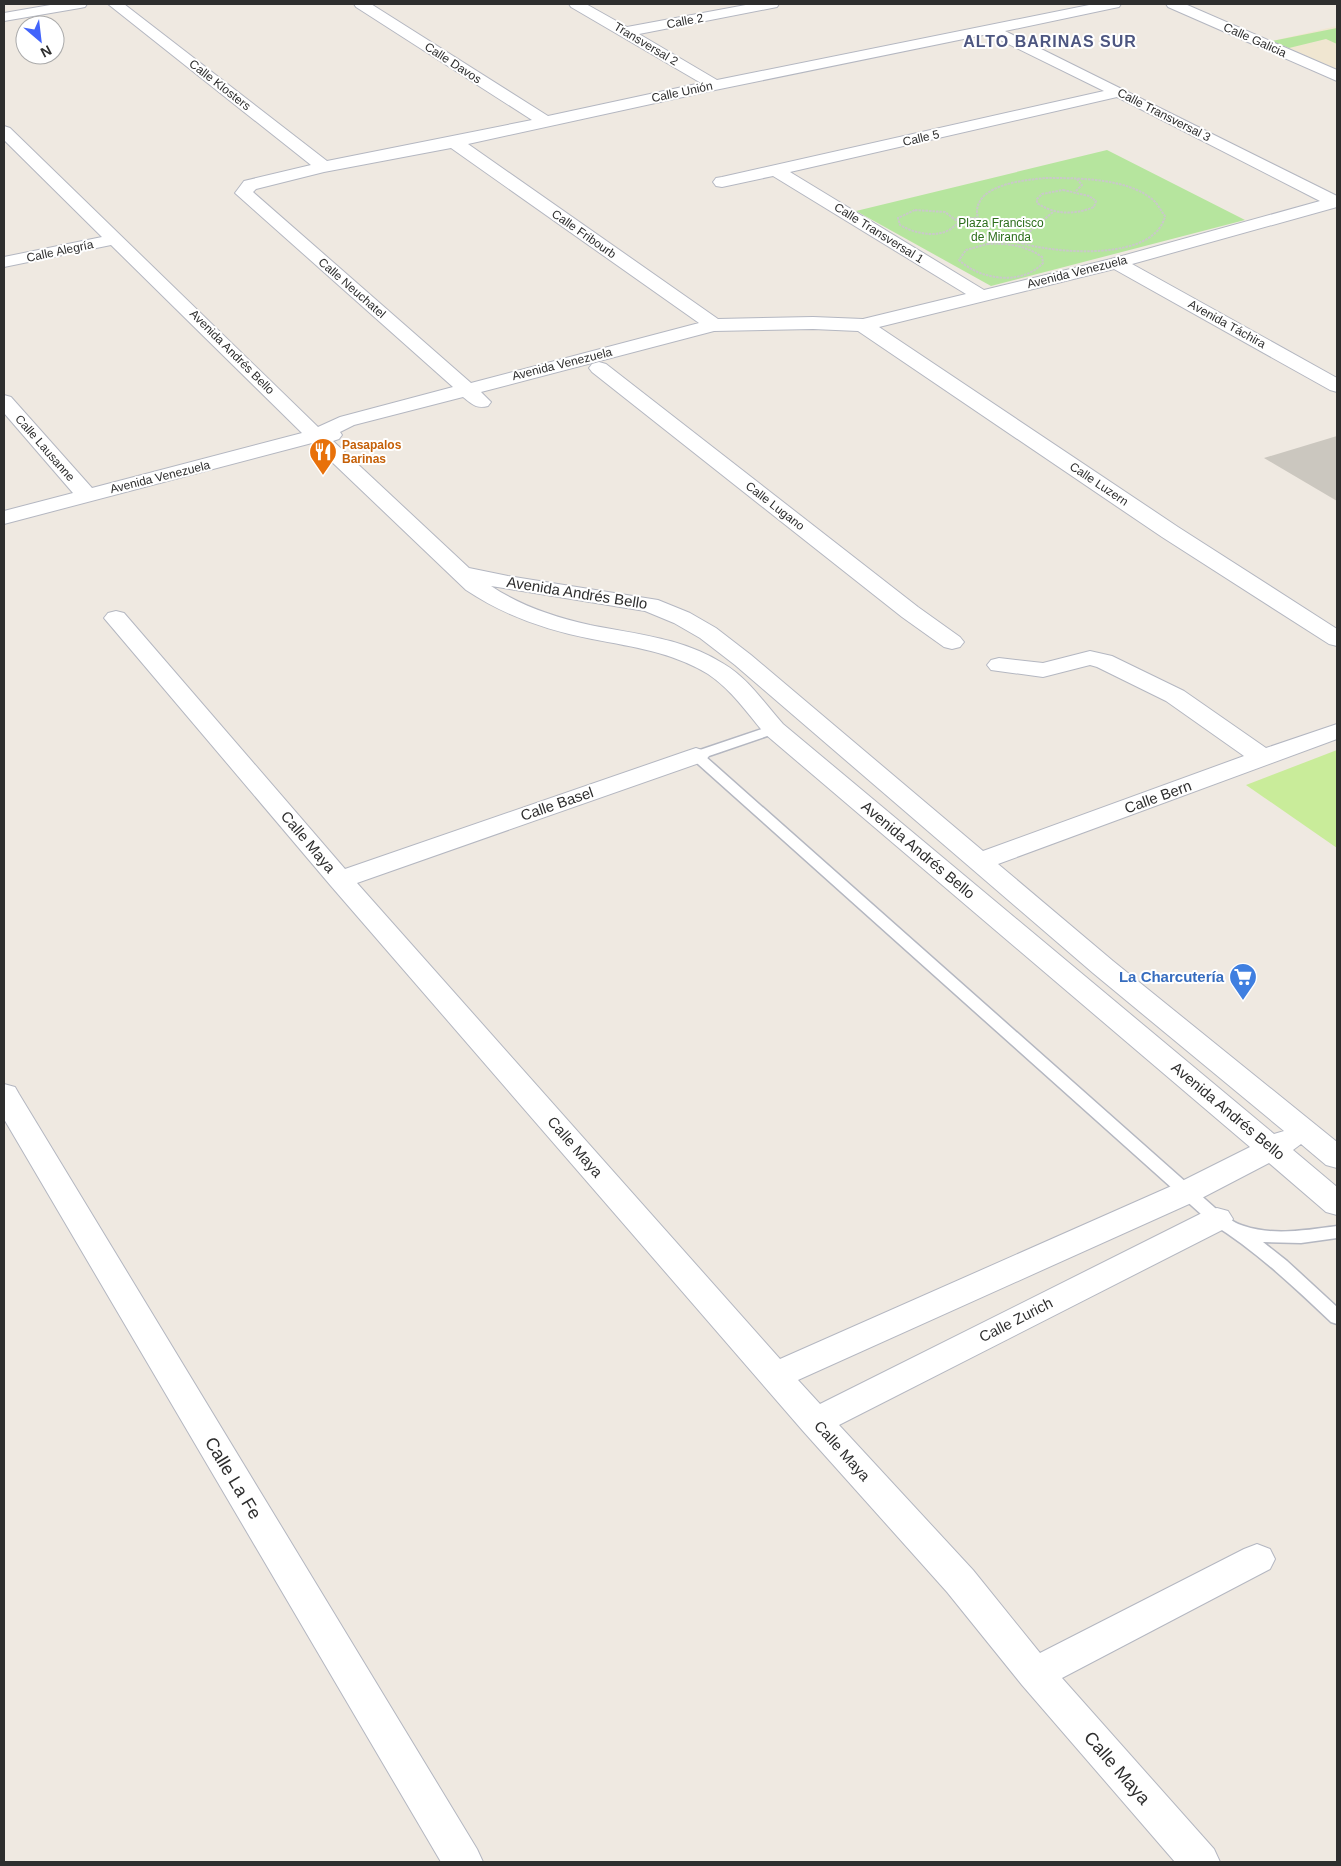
<svg xmlns="http://www.w3.org/2000/svg" width="1341" height="1866" viewBox="0 0 1341 1866" font-family="Arial,sans-serif">
<rect width="100%" height="100%" fill="#efe9e1"/>
<path fill="#f0e6d1" d="M 1337,26 L 1337,69 L 1272,41 Z"/>
<path fill="#b6e59e" d="M 1337,28 L 1337,44 L 1326,39 L 1289,48 L 1272,41 Z
M 1107,150 L 1245,220 L 991,286 L 856,211 Z"/>
<path fill="#c9ec9a" d="M 1337,750 L 1337,848 L 1246,785 Z"/>
<path fill="#cbc7bf" d="M 1337,436 L 1337,501 L 1264,458 Z"/>
<g fill="none" stroke-linecap="round" stroke-linejoin="round">
<defs>
<path id="service" d="M 774,725 L 781,729 L 779,732 L 706,757 L 1223,1215 C 1230,1219 1236,1224 1244,1226 C 1273,1236 1307,1230 1337,1226 L 1337,1238 L 1301,1243 L 1263,1242 L 1287,1261 L 1337,1307 L 1337,1324 L 1331,1322 C 1293,1286 1255,1250 1211,1223 L 689,756 L 691,753 Z"/>
<path id="minor" d="M 108,4 L 124,4 L 327,161 L 532,120 L 356,7 L 354,4 L 371,4 L 548,116 L 701,83 L 571,7 L 569,4 L 586,4 L 627,27 L 751,4 L 779,4 L 777,7 L 772,8 L 639,34 L 717,80 L 1094,4 L 1121,4 L 1119,7 L 1114,8 L 1005,31 L 1337,196 L 1337,207 L 1132,264 L 1337,378 L 1337,392 L 1330,390 L 1114,269 L 879,327 L 1178,527 L 1337,629 L 1337,646 L 1329,644 L 1162,537 L 858,331 L 813,329 L 714,331 L 481,392 L 491,402 L 488,406 C 476,409 472,404 463,397 L 354,425 L 340,432 L 342,435 L 339,439 L 333,441 L 469,568 L 508,576 L 658,600 L 690,613 L 716,628 L 751,655 L 983,851 L 1244,756 L 1166,701 L 1097,667 L 1090,665 L 1043,677 L 991,670 L 987,665 L 991,660 L 999,658 L 1043,663 L 1090,651 L 1112,656 L 1184,691 L 1266,748 L 1337,724 L 1337,739 L 998,864 L 1113,961 L 1337,1142 L 1337,1168 L 1326,1165 L 1301,1144 L 1293,1150 L 1337,1187 L 1337,1215 L 1326,1212 L 1269,1163 L 1198,1200 L 798,1380 L 820,1404 L 1206,1211 L 1217,1208 L 1228,1211 L 1233,1219 L 1228,1227 L 839,1425 L 973,1570 L 1040,1653 L 1244,1549 L 1257,1544 L 1270,1549 L 1275,1559 L 1270,1569 L 1062,1678 L 1214,1849 L 1220,1862 L 1175,1862 L 1022,1685 L 947,1592 L 803,1431 L 331,886 L 104,618 L 108,613 L 116,611 L 124,613 L 345,869 L 687,751 L 696,748 L 705,751 L 709,756 L 705,761 L 357,883 L 780,1359 L 1176,1184 L 1250,1147 L 765,734 C 747,713 732,690 708,674 C 672,652 633,647 592,639 C 546,630 505,616 466,590 L 312,443 L 4,524 L 4,511 L 73,493 L 4,413 L 4,395 L 11,397 L 92,488 L 302,433 L 111,245 L 4,267 L 4,257 L 102,237 L 4,140 L 4,126 L 10,128 L 318,427 L 340,417 L 453,387 L 235,193 L 244,181 L 311,165 ZM 988,34 L 1104,91 L 722,177 L 716,178 L 713,182 L 716,186 L 722,187 L 773,176 L 966,294 L 863,319 L 813,317 L 718,319 L 468,144 L 715,90 ZM 1117,97 L 1320,201 L 1111,259 L 984,290 L 790,172 ZM 451,148 L 699,323 L 471,383 L 253,192 L 256,189 L 324,172 ZM 491,586 L 645,611 L 674,623 L 700,638 L 735,665 L 1093,973 L 1284,1131 L 1274,1134 L 783,724 C 764,703 749,679 724,664 C 683,638 636,634 590,625 C 554,617 521,606 491,586 Z
M 1166,4 L 1185,4 L 1337,70 L 1337,81 L 1168,7 Z
M 599,362 L 606,364 L 918,607 L 960,637 L 964,642 L 960,647 L 952,649 L 944,647 L 902,617 L 592,372 L 589,368 L 592,364 Z
M 4,1084 L 15,1087 L 19,1094 L 477,1849 L 483,1862 L 441,1862 L 4,1119 Z"/>
<path id="tertiary" d="M 56,4 L 87,4 L 85,7 L 80,8 L 4,21 L 4,13 Z"/>
</defs>
<use href="#service" stroke="#b4b7c1" stroke-width="3"/>
<use href="#minor" stroke="#b4b7c1" stroke-width="2"/>
<use href="#tertiary" stroke="#b4b7c1" stroke-width="2"/>
<path stroke="#c9c9c9" stroke-width="2" stroke-dasharray="2.5 1" stroke-linecap="butt" d="M 1046,178 C 1077,178 1128,178 1153,200 C 1158,204 1161,211 1165,216 C 1154,267 1030,253 995,234 C 987,229 977,223 977,212 C 977,184 1025,180 1046,178 Z
M 1063,190 L 1089,196 L 1096,201 L 1094,207 C 1074,215 1055,215 1037,203 L 1037,199 L 1042,194 Z
M 1076,191 L 1082,185 L 1077,179
M 915,210 L 945,212 L 958,222 C 945,240 917,235 900,225 L 898,218 Z
M 956,219 L 977,218
M 1016,243 L 1053,212
M 987,244 C 1007,243 1025,245 1042,257 L 1043,263 C 1022,286 980,280 959,260 L 966,250 Z"/>
<use href="#service" fill="#fff" fill-rule="evenodd"/>
<use href="#minor" fill="#fff" fill-rule="evenodd"/>
<use href="#tertiary" fill="#fff" fill-rule="evenodd"/>
</g>
<defs>
<symbol id="restaurant-pin" viewBox="-11 -11 22 30"><path d="M0 17L-7.5 6A9.5 9.5 0 1 1 7.5 6Z" fill="#e8710a" stroke="#fff"/><path d="M-5-6h1v4h1v-4h1v4h1v-4h1v5L-1.5 .5V6h-2V.5L-5-1ZM5-6V6H3V1.5H1.5Q1.5-4 5-6Z" fill="#fff"/></symbol>
<symbol id="supermarket-pin" viewBox="-11 -11 22 30"><path d="M0 17L-7.5 6A9.5 9.5 0 1 1 7.5 6Z" fill="#3f7fe0" stroke="#fff"/><path d="M-6-5.5h2.5l.6 2H6L4.5 2H-2.5L-4.4-4H-6ZM-1.5 3.2a1.3 1.3 0 1 0 .1 0ZM3 3.2a1.3 1.3 0 1 0 .1 0Z" fill="#fff"/></symbol>
</defs>
<g fill-rule="evenodd">
<use href="#restaurant-pin" x="307" y="436" width="32" height="43"/>
<use href="#supermarket-pin" x="1227" y="961" width="32" height="43"/>
</g>
<g text-anchor="middle" stroke-width="4" stroke-linejoin="round" paint-order="stroke">
<g font-size="12" fill="#2e2e2e" stroke="#fff">
<text transform="translate(685 21) rotate(-11)" y="4">Calle 2</text>
<text transform="translate(1255 40) rotate(24)" y="4">Calle Galicia</text>
<text transform="translate(646 44) rotate(31)" y="4">Transversal 2</text>
<text transform="translate(453 63) rotate(33)" y="4">Calle Davos</text>
<text transform="translate(220 85) rotate(38)" y="4">Calle Klosters</text>
<text transform="translate(682 92) rotate(-12)" y="4">Calle Unión</text>
<text transform="translate(1164 115) rotate(27)" y="4">Calle Transversal 3</text>
<text transform="translate(921 138) rotate(-13)" y="4">Calle 5</text>
<text transform="translate(879 233) rotate(32)" y="4">Calle Transversal 1</text>
<text transform="translate(584 234) rotate(35)" y="4">Calle Fribourb</text>
<text transform="translate(60 251) rotate(-12)" y="4">Calle Alegría</text>
<text transform="translate(1077 272) rotate(-14)" y="4">Avenida Venezuela</text>
<text transform="translate(352 288) rotate(41)" y="4">Calle Neuchatel</text>
<text transform="translate(1227 324) rotate(29)" y="4">Avenida Táchira</text>
<text transform="translate(232 352) rotate(45)" y="4">Avenida Andrés Bello</text>
<text transform="translate(562 364) rotate(-14)" y="4">Avenida Venezuela</text>
<text transform="translate(45 448) rotate(49)" y="4">Calle Lausanne</text>
<text transform="translate(160 477) rotate(-14)" y="4">Avenida Venezuela</text>
<text transform="translate(1099 484) rotate(34)" y="4">Calle Luzern</text>
<text transform="translate(775 506) rotate(38)" y="4">Calle Lugano</text>
</g>
<g font-size="12" fill="#2c6e1b" stroke="#fff">
<text x="1001" y="227">Plaza Francisco<tspan x="1001" dy="14">de Miranda</tspan></text>
</g>
<g font-size="12" font-weight="bold" fill="#c56008" stroke="#fff" text-anchor="start">
<text x="342" y="449">Pasapalos<tspan x="342" dy="14">Barinas</tspan></text>
</g>
<g font-size="15" fill="#2e2e2e" stroke="#fff">
<text transform="translate(577 593) rotate(9)" y="5">Avenida Andrés Bello</text>
<text transform="translate(1158 797) rotate(-20)" y="5">Calle Bern</text>
<text transform="translate(557 804) rotate(-19)" y="5">Calle Basel</text>
<text transform="translate(308 842) rotate(50)" y="5">Calle Maya</text>
<text transform="translate(918 850) rotate(40)" y="5">Avenida Andrés Bello</text>
<text transform="translate(1228 1111) rotate(40)" y="5">Avenida Andrés Bello</text>
<text transform="translate(575 1147) rotate(49)" y="5">Calle Maya</text>
<text transform="translate(1016 1320) rotate(-27)" y="5">Calle Zurich</text>
<text transform="translate(842 1451) rotate(48)" y="5">Calle Maya</text>
</g>
<g font-size="15" font-weight="bold" fill="#366cbe" stroke="#fff" text-anchor="end">
<text x="1224" y="982">La Charcutería</text>
</g>
<g font-size="16" font-weight="bold" letter-spacing="1" fill="#4d5680" stroke="#fff">
<text x="1050" y="47">ALTO BARINAS SUR</text>
</g>
<g font-size="18" fill="#2e2e2e" stroke="#fff">
<text transform="translate(233 1478) rotate(59)" y="6">Calle La Fe</text>
<text transform="translate(1117 1768) rotate(49)" y="6">Calle Maya</text>
</g>
</g>
<rect width="1341" height="1866" fill="none" stroke="#2e2e2e" stroke-width="10"/>
<g transform="translate(40 40) rotate(152)"><circle r="24" fill="#ffffff" stroke="#ababab"/>
<path d="M0-4L9 19L0 12L-9 19Z" fill="#4264fb"/>
<text y="-8" font-size="14" font-weight="bold" text-anchor="middle" fill="#2e2e2e">N</text>
</g>
</svg>
